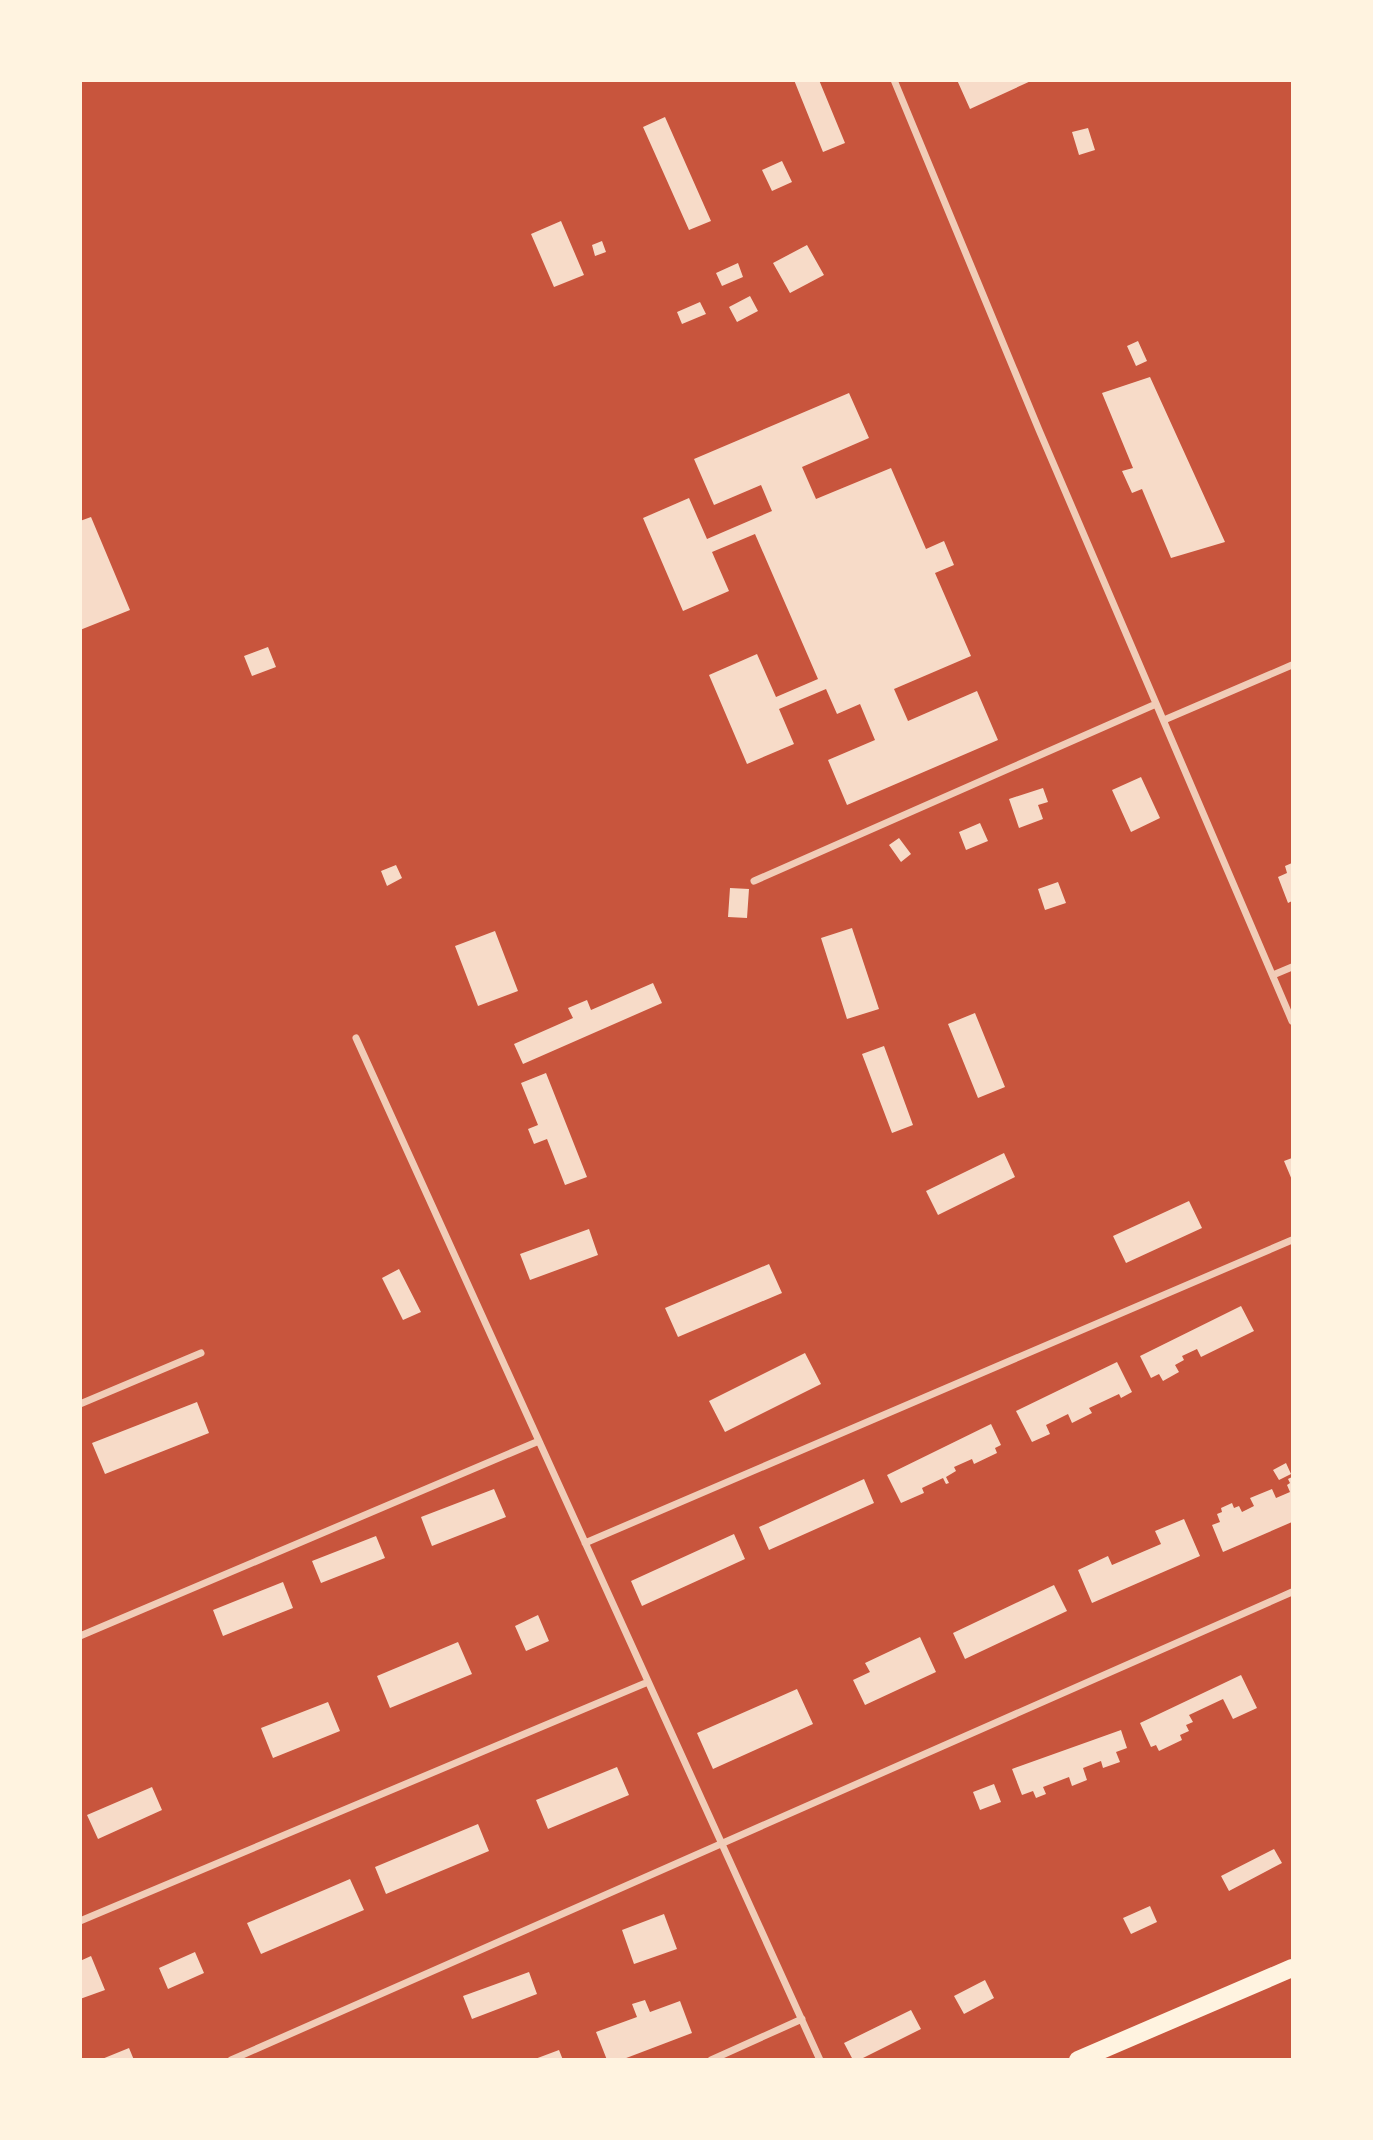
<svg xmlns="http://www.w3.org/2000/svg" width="1373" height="2140" viewBox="0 0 1373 2140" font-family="'Fira Sans',sans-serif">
<rect width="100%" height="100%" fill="#c8553d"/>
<path fill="#f7dbc8" d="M 794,80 L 819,80 L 845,143 L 823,152 Z
M 957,80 L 1033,80 L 970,109 Z
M 665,117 L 711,221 L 689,230 L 643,127 Z
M 1088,128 L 1095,150 L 1079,155 L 1072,132 Z
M 782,161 L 792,182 L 772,191 L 762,170 Z
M 561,221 L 584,275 L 554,287 L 531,234 Z
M 602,241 L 606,252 L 595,256 L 592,245 Z
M 807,245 L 824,275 L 790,293 L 773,263 Z
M 738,263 L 743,277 L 722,286 L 716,273 Z
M 750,296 L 758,311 L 737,322 L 729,307 Z
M 700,302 L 706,314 L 682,324 L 677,312 Z
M 1138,341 L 1147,361 L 1136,366 L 1127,346 Z
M 1150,377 L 1225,542 L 1171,558 L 1142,489 L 1132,493 L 1122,471 L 1133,468 L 1102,393 Z
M 849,393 L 869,438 L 802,467 L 816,499 L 891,468 L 926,549 L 944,541 L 954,565 L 935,573 L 971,656 L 894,689 L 908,721 L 977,691 L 998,740 L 847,805 L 828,760 L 875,740 L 860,704 L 837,714 L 826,689 L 779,709 L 794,744 L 747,764 L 709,675 L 757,654 L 776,697 L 818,679 L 755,534 L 712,552 L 729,591 L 683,611 L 643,518 L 689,498 L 707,539 L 772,511 L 761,485 L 714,505 L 694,459 Z
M 91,517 L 130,610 L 80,630 L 80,521 Z
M 268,647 L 276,667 L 252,676 L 244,656 Z
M 1141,777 L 1160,818 L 1131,832 L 1112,790 Z
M 1043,788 L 1048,802 L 1038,805 L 1043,819 L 1019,828 L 1009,799 Z
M 980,823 L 988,841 L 966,850 L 959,832 Z
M 899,838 L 911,854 L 901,862 L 889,845 Z
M 1292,863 L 1292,901 L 1288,903 L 1278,877 L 1287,873 L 1285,866 Z
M 396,865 L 402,878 L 387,886 L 381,871 Z
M 1058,882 L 1066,903 L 1045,910 L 1038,889 Z
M 730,888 L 749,889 L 747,918 L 728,917 Z
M 852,928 L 879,1009 L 847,1019 L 821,938 Z
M 495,931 L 518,991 L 478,1006 L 455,946 Z
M 653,983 L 662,1003 L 523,1064 L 514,1044 L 573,1018 L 568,1008 L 587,1000 L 591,1010 Z
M 975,1013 L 1005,1087 L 978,1098 L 948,1024 Z
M 884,1046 L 913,1125 L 892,1133 L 862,1054 Z
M 546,1073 L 587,1177 L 565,1185 L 547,1139 L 534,1144 L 528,1129 L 538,1125 L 521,1083 Z
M 1004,1153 L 1015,1177 L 938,1215 L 926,1191 Z
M 1292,1158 L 1292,1180 L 1284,1161 Z
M 1189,1201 L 1202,1228 L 1126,1263 L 1113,1236 Z
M 589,1229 L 598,1255 L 530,1280 L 520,1254 Z
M 769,1264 L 782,1293 L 678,1337 L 665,1308 Z
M 399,1269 L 421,1312 L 403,1320 L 382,1278 Z
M 1241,1306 L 1254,1331 L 1201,1357 L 1197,1349 L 1182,1356 L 1184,1360 L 1175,1365 L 1179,1372 L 1163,1381 L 1159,1374 L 1151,1378 L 1140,1356 Z
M 805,1353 L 821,1384 L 725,1432 L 709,1401 Z
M 1117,1362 L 1132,1392 L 1121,1398 L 1119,1394 L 1089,1408 L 1092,1413 L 1072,1423 L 1068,1414 L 1046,1425 L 1050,1434 L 1032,1442 L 1016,1411 Z
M 197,1402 L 209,1433 L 105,1474 L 92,1443 Z
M 991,1424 L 1001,1445 L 995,1448 L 997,1453 L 974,1464 L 972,1459 L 954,1467 L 956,1471 L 946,1477 L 949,1483 L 946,1484 L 943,1478 L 922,1488 L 924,1493 L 901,1503 L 887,1475 Z
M 1286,1463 L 1291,1474 L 1279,1480 L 1273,1470 Z
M 1292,1477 L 1292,1522 L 1223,1552 L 1212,1525 L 1220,1522 L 1217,1514 L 1222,1512 L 1221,1508 L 1232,1503 L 1234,1508 L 1239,1506 L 1242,1512 L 1254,1506 L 1250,1498 L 1272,1489 L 1276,1498 L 1290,1492 L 1287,1485 L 1290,1483 L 1288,1479 Z
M 864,1479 L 874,1503 L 769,1550 L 759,1527 Z
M 494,1489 L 506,1517 L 432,1546 L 421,1517 Z
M 1184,1519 L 1200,1556 L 1092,1603 L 1078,1570 L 1108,1556 L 1112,1565 L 1161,1544 L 1155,1531 Z
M 734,1534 L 745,1559 L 642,1606 L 631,1581 Z
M 376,1536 L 385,1558 L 321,1583 L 312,1561 Z
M 283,1582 L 293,1608 L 223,1636 L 213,1610 Z
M 1054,1585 L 1067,1611 L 965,1659 L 953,1633 Z
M 538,1615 L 549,1641 L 526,1651 L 515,1626 Z
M 920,1637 L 936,1672 L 865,1705 L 853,1680 L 870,1672 L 865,1663 Z
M 458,1642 L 472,1674 L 390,1708 L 377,1676 Z
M 1241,1675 L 1257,1708 L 1233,1719 L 1223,1699 L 1189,1715 L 1193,1722 L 1186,1725 L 1189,1731 L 1180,1735 L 1182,1740 L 1159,1751 L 1156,1745 L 1151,1747 L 1140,1723 Z
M 797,1689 L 813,1724 L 713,1769 L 697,1733 Z
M 328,1702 L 340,1731 L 273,1758 L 261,1728 Z
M 1121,1730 L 1127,1748 L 1116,1752 L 1120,1762 L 1103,1768 L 1101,1761 L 1083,1768 L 1087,1780 L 1072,1786 L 1069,1777 L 1043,1787 L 1046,1794 L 1036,1798 L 1033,1791 L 1022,1795 L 1012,1769 Z
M 617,1767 L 629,1795 L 548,1829 L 536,1800 Z
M 994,1784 L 1001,1802 L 980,1810 L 973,1792 Z
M 152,1787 L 162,1810 L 98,1839 L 87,1815 Z
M 478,1824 L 489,1851 L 386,1894 L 375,1867 Z
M 1274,1849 L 1282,1863 L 1229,1891 L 1221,1876 Z
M 350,1879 L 364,1910 L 261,1954 L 247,1923 Z
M 1150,1906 L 1157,1922 L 1131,1934 L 1123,1918 Z
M 664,1914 L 677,1949 L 634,1964 L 622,1930 Z
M 195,1952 L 204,1973 L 168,1989 L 159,1968 Z
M 91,1956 L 105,1990 L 80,1999 L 80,1961 Z
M 529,1972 L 537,1994 L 472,2019 L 463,1996 Z
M 985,1980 L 994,1998 L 964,2014 L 954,1996 Z
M 645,2000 L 650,2012 L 680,2001 L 692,2033 L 621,2060 L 607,2060 L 596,2032 L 637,2017 L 632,2004 Z
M 911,2010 L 921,2029 L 859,2060 L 853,2060 L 844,2043 Z
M 129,2048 L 134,2060 L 102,2060 L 102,2059 Z
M 559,2050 L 563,2060 L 535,2060 L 535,2059 Z"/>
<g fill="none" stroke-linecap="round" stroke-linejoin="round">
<path stroke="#f1ccb7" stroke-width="7" d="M 894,80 L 1039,430 L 1292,1021
M 1164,720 L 1292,665
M 754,881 L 1156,704
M 1273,975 L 1292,967
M 356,1038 L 820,2060
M 80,1404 L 201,1353
M 585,1543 L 1292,1240
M 80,1636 L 539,1441
M 80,1921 L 648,1682
M 231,2060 L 1292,1592
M 711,2060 L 802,2019"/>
<path stroke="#fff3e0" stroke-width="18" d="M 1078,2060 L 1292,1968"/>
</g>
<rect width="1373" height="2140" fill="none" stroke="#fff3e0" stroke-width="164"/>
</svg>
